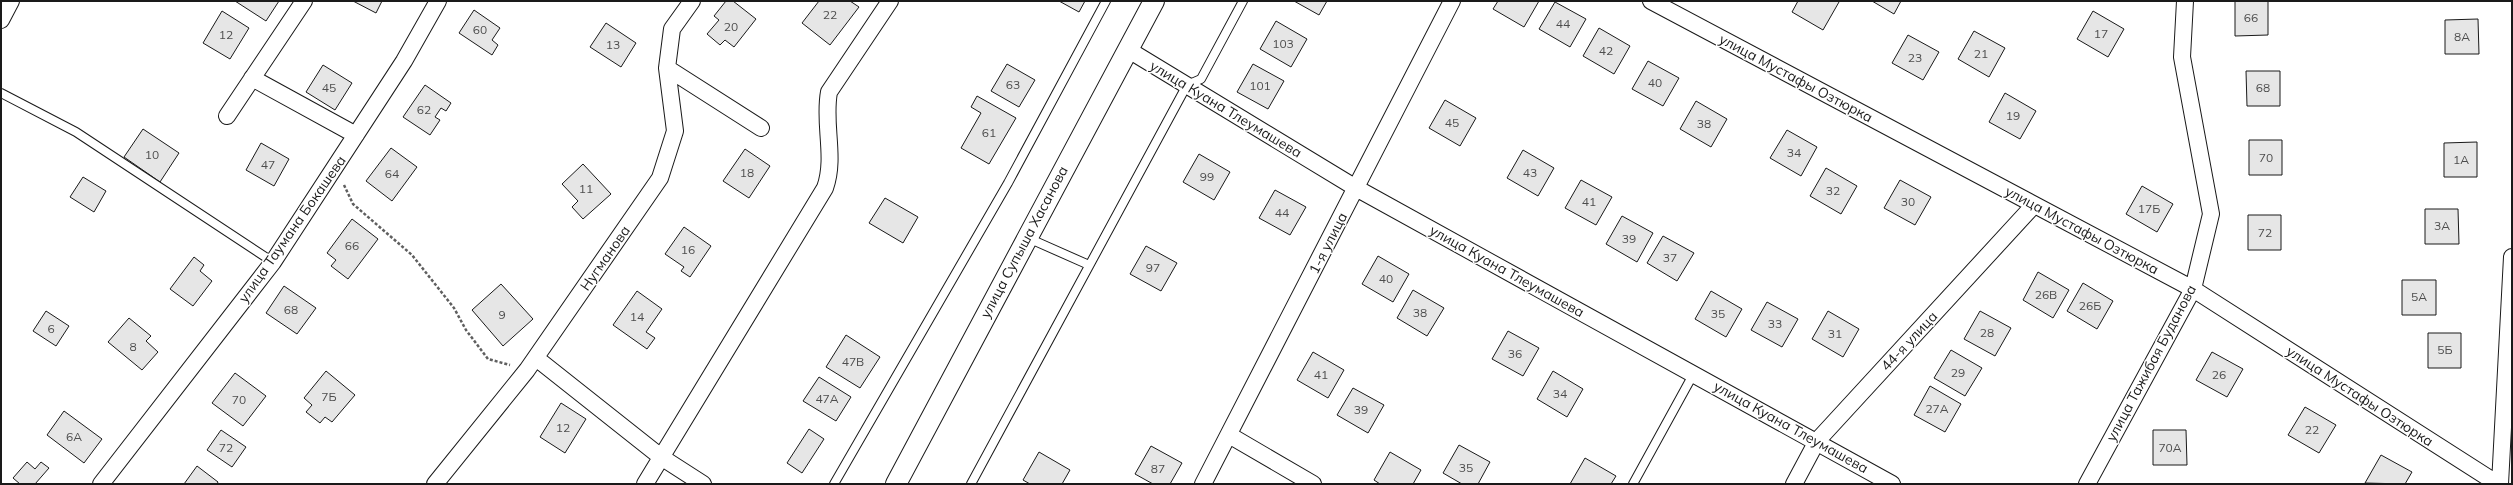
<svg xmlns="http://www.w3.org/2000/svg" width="2513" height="485" viewBox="0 0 2513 485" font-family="Mulish,sans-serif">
<rect width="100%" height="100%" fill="#fff"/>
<path fill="#e6e6e6" stroke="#1a1a1a" d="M 235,1 L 279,1 L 266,21 Z
M 353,1 L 382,1 L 376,13 Z
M 726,1 L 733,1 L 756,19 L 734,47 L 725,40 L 720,45 L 707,34 L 719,20 L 714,16 Z
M 819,1 L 850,1 L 859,7 L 830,45 L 802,23 Z
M 1059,1 L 1085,1 L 1079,12 Z
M 1294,1 L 1327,1 L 1319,15 Z
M 1498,1 L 1539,1 L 1524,27 L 1493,9 Z
M 1798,1 L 1838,1 L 1839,2 L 1823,30 L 1792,12 Z
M 1872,1 L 1901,1 L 1894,14 Z
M 2235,1 L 2268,1 L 2268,35 L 2235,36 Z
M 1555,2 L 1586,19 L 1570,47 L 1539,29 Z
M 474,10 L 500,28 L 492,40 L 498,45 L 492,55 L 459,33 Z
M 222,11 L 249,28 L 230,59 L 203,43 Z
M 2093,11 L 2124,29 L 2108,57 L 2077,39 Z
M 2478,19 L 2479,54 L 2445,54 L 2445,20 Z
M 1276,21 L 1307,39 L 1291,67 L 1260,49 Z
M 606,23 L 636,43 L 621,67 L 590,47 Z
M 1599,28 L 1630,46 L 1614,74 L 1583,56 Z
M 1974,31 L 2005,48 L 1989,77 L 1958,59 Z
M 1908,35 L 1939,52 L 1923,80 L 1892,63 Z
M 1648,61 L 1679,78 L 1663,106 L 1632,89 Z
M 1007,64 L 1035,80 L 1019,107 L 991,91 Z
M 1253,64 L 1284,81 L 1268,109 L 1237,92 Z
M 323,65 L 352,83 L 335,110 L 306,92 Z
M 2246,71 L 2280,71 L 2280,106 L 2247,106 Z
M 425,85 L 451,103 L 446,111 L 441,108 L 435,117 L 440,120 L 430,135 L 403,117 Z
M 2005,93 L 2036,111 L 2020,139 L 1989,122 Z
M 977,96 L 1016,118 L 989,164 L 961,148 L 981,113 L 971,107 Z
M 1445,100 L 1476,118 L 1460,146 L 1429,128 Z
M 1696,101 L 1727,119 L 1711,147 L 1680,129 Z
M 143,129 L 179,153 L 160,182 L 124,157 Z
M 1787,130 L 1817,147 L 1801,176 L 1770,158 Z
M 2249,140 L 2282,140 L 2282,175 L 2249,175 Z
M 2477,142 L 2477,177 L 2444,177 L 2444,143 Z
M 261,143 L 289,159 L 274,186 L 246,170 Z
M 391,148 L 417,167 L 392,201 L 366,181 Z
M 745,149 L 770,166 L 749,198 L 723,181 Z
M 1523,150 L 1554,168 L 1538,196 L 1507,178 Z
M 1199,154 L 1230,172 L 1214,200 L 1183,182 Z
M 583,164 L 611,194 L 583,219 L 572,207 L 578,201 L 562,184 Z
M 1826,168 L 1857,186 L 1841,214 L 1810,196 Z
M 83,177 L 106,191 L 94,212 L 70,197 Z
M 1581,180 L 1612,197 L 1596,225 L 1565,208 Z
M 1900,180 L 1931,197 L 1915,225 L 1884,208 Z
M 2142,186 L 2173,204 L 2157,232 L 2126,214 Z
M 1275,190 L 1306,207 L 1290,235 L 1259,218 Z
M 885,198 L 918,217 L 903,243 L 869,223 Z
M 2425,209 L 2458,209 L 2459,244 L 2425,244 Z
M 2248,215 L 2281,215 L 2281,250 L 2248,250 Z
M 1622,216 L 1653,233 L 1637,262 L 1606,244 Z
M 352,219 L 378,239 L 348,279 L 331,266 L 336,260 L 327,253 Z
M 684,227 L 711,246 L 690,277 L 681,271 L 684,267 L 665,254 Z
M 1663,236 L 1694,253 L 1677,281 L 1647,263 Z
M 1146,246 L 1177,263 L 1161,291 L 1130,274 Z
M 1378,256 L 1409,274 L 1393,302 L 1362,284 Z
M 194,257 L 204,265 L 200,271 L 212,281 L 193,306 L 170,289 Z
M 2038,272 L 2069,290 L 2053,318 L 2023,300 Z
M 2402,280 L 2436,280 L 2436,315 L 2402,315 Z
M 2083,283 L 2113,301 L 2097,329 L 2067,311 Z
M 501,284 L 533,319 L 503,346 L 472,310 Z
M 284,286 L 316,308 L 297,334 L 266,313 Z
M 1413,290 L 1444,308 L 1427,336 L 1397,318 Z
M 637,291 L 662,309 L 646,332 L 655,338 L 647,349 L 613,325 Z
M 1711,291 L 1742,309 L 1726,337 L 1695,319 Z
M 1767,302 L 1798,319 L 1782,347 L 1751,330 Z
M 46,311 L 69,326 L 56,346 L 33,331 Z
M 1828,311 L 1859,329 L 1843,357 L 1812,339 Z
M 1980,311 L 2011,328 L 1995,356 L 1964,339 Z
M 129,318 L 151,336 L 146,341 L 158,352 L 142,370 L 108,342 Z
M 1508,331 L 1539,348 L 1523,376 L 1492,359 Z
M 2428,333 L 2461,333 L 2461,368 L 2428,368 Z
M 846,335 L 880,357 L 860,388 L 826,367 Z
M 1951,350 L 1982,368 L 1965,396 L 1934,378 Z
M 1313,352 L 1344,370 L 1328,398 L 1297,380 Z
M 2212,352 L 2243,369 L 2227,397 L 2196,380 Z
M 326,371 L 355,395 L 332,422 L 325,417 L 320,423 L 306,412 L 312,405 L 304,398 Z
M 1553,371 L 1583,389 L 1567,417 L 1537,399 Z
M 235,373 L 266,396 L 243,426 L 212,403 Z
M 819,377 L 851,397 L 836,421 L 803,401 Z
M 1930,386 L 1961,404 L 1945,432 L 1914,415 Z
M 1353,388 L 1384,405 L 1368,433 L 1337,415 Z
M 561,403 L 586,419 L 565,453 L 540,437 Z
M 2305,407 L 2336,425 L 2319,453 L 2288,435 Z
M 64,411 L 102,439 L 84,463 L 47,435 Z
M 809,429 L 824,439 L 802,473 L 787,463 Z
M 221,430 L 246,447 L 232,467 L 207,450 Z
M 2153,430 L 2186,430 L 2187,465 L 2153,465 Z
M 1459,445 L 1490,462 L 1478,484 L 1462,484 L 1443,473 Z
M 1151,446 L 1182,463 L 1170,484 L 1153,484 L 1135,474 Z
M 1039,452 L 1070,470 L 1062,484 L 1030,484 L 1023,480 Z
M 1390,452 L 1421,470 L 1413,484 L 1380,484 L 1374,480 Z
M 2381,455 L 2412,472 L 2405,484 L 2365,483 Z
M 1585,458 L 1616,476 L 1611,484 L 1570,484 Z
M 27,462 L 35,469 L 41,462 L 49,468 L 35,484 L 20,484 L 13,478 Z
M 197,466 L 218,482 L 217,484 L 184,484 Z"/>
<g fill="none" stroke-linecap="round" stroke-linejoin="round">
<defs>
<path id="service" d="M 1,93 L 76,132 L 273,262
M 1028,238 L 1089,265
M 834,484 L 1008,183 L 1106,1
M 971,484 L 1187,85 L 1201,79 L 1243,1
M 1633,484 L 1694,373"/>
<path id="minor" d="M 1651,1 L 2193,289 L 2498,484
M 1,20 L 11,1
M 1127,49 L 1356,188 L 1892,484
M 667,68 L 761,128
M 252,78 L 356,135
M 227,116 L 304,1
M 536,358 L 661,457 L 703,484
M 1229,435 L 1313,484
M 101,484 L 273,262 L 404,61 L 438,1
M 435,484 L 527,370 L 660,178 L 675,131 L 667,68 L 672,29 L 692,1
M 645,484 L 825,188 C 836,157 823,124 829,92 L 890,1
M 1203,484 L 1452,1
M 1794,484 L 1817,441 L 2034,205
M 2087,484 L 2193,289 L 2211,214 L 2182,57 L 2185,1
M 2500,484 L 2512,257"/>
<path id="tertiary" d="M 896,484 L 1154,1"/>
</defs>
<use href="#service" stroke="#1a1a1a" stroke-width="10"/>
<use href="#minor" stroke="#1a1a1a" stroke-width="18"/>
<use href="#tertiary" stroke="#1a1a1a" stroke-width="22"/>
<path stroke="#5f5f5f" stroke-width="2.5" stroke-dasharray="3 2" stroke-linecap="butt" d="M 344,185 L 353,204 L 412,255 L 454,308 L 466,330 L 488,359 L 510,365"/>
<use href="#service" stroke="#fff" stroke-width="8"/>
<use href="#minor" stroke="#fff" stroke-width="16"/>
<use href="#tertiary" stroke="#fff" stroke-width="20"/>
</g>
<g text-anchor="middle" stroke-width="3" stroke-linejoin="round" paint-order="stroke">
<g font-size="12" fill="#4d4d4d">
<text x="830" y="19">22</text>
<text x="2251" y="22">66</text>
<text x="1563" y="28">44</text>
<text x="731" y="31">20</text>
<text x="480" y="34">60</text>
<text x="2101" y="38">17</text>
<text x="226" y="39">12</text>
<text x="2462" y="41">8А</text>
<text x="1283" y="48">103</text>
<text x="613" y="49">13</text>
<text x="1606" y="55">42</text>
<text x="1981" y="58">21</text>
<text x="1915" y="62">23</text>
<text x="1655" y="87">40</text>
<text x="1013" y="89">63</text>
<text x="1260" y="90">101</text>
<text x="329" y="92">45</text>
<text x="2263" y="92">68</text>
<text x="424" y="114">62</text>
<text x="2013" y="120">19</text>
<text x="1452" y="127">45</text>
<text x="1704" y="128">38</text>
<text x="989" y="137">61</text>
<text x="1794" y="157">34</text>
<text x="152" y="159">10</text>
<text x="2266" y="162">70</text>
<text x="2461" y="164">1А</text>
<text x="268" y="169">47</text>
<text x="747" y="177">18</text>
<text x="1530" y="177">43</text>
<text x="392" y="178">64</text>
<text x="1207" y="181">99</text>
<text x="586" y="193">11</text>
<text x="1833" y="195">32</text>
<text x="1589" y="206">41</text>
<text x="1908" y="206">30</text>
<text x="2149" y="213">17Б</text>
<text x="1282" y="217">44</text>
<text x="2442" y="230">3А</text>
<text x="2265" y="237">72</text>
<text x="1629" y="243">39</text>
<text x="352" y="250">66</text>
<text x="688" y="254">16</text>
<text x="1670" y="262">37</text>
<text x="1153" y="272">97</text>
<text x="1386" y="283">40</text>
<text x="2046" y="299">26В</text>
<text x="2419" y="301">5А</text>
<text x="2090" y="310">26Б</text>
<text x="291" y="314">68</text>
<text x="1420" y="317">38</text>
<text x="1718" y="318">35</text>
<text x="502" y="319">9</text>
<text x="637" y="321">14</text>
<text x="1775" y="328">33</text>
<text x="51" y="333">6</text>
<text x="1987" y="337">28</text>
<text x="1835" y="338">31</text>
<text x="133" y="351">8</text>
<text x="2445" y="354">5Б</text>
<text x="1515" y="358">36</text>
<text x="853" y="366">47В</text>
<text x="1958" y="377">29</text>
<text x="1321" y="379">41</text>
<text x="2219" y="379">26</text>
<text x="1560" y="398">34</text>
<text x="329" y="401">7Б</text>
<text x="827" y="403">47А</text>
<text x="239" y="404">70</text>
<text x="1937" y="413">27А</text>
<text x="1361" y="414">39</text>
<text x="563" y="432">12</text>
<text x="2312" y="434">22</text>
<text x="74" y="441">6А</text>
<text x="226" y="452">72</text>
<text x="2170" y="452">70А</text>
<text x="1466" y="472">35</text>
<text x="1158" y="473">87</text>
</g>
<g font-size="14" fill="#1a1a1a" stroke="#fff">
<text transform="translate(1796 78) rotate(28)" y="5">улица Мустафы Озтюрка</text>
<text transform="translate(1226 109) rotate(31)" y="5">улица Куана Тлеумашева</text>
<text transform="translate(292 229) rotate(-55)" y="5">улица Таумана Бокашева</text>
<text transform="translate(2082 230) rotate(28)" y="5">улица Мустафы Озтюрка</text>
<text transform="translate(1024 242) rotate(-62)" y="5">улица Супыша Хасанова</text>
<text transform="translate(1328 243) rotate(-63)" y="5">1-я улица</text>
<text transform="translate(605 258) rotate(-55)" y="5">Нугманова</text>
<text transform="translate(1507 271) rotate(29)" y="5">улица Куана Тлеумашева</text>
<text transform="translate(1909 341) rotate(-47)" y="5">44-я улица</text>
<text transform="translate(2151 363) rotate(-62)" y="5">улица Тажибая Буданова</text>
<text transform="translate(2360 396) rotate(33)" y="5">улица Мустафы Озтюрка</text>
<text transform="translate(1791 427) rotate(29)" y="5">улица Куана Тлеумашева</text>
</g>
</g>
<rect width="2513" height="485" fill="none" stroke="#1a1a1a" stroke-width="4"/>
</svg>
